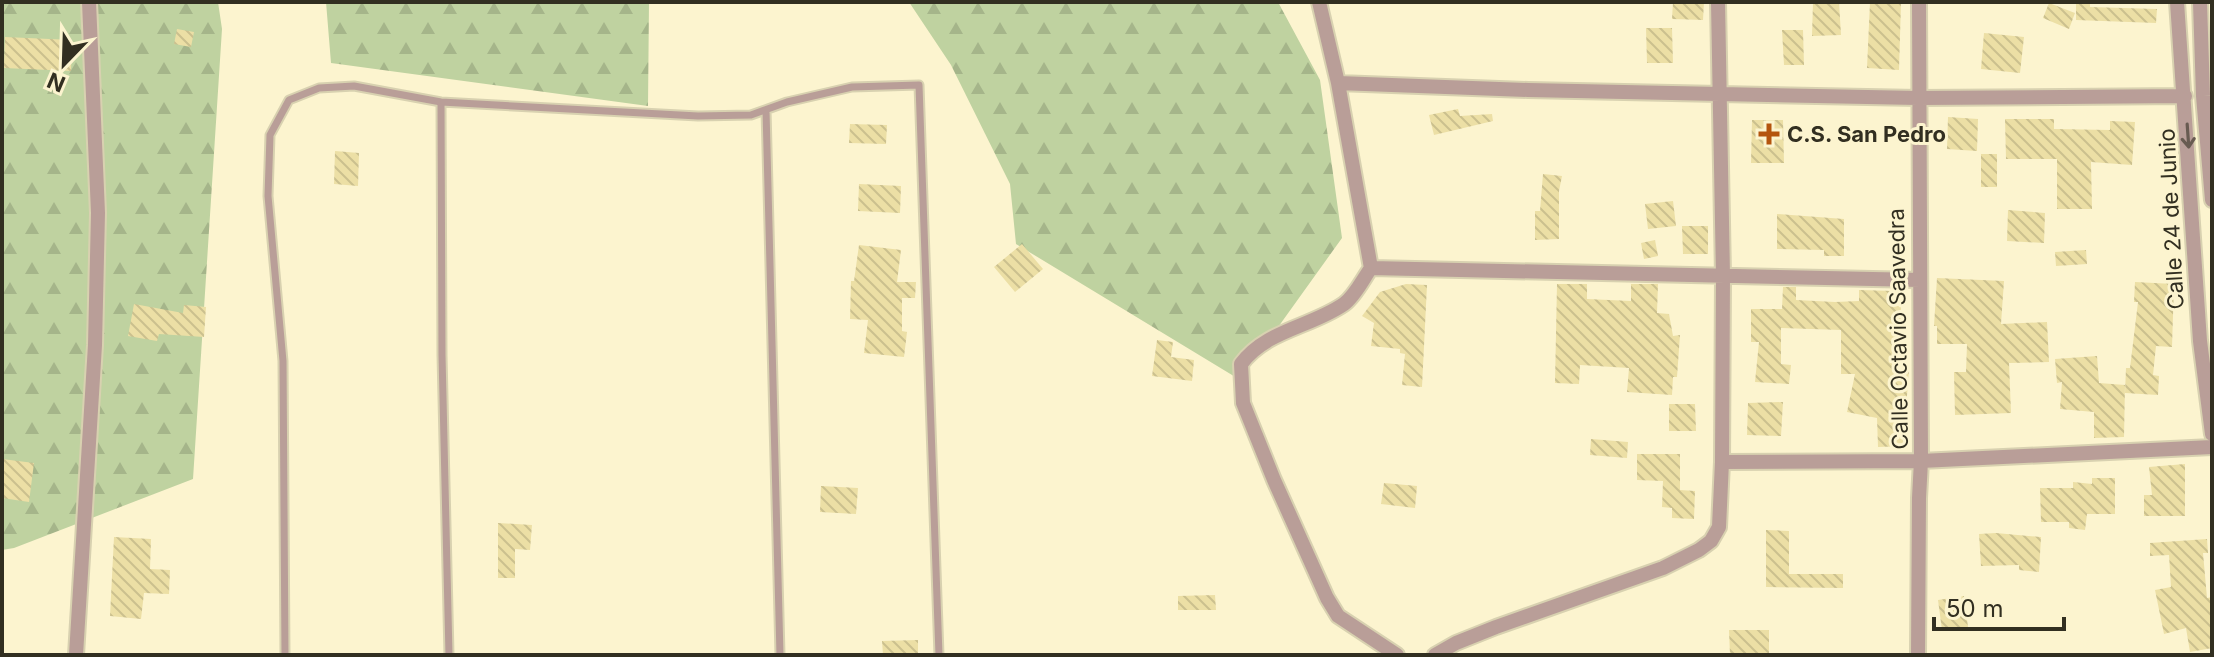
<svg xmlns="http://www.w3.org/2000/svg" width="2214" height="657" viewBox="0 0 2214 657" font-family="Inter,sans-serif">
<defs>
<pattern id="forest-firs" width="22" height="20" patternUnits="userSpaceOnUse" patternTransform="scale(2)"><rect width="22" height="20" fill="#bfd2a0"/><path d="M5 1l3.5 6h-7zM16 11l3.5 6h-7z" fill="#a5b58a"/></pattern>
<pattern id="building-back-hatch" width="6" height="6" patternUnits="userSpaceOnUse" patternTransform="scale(2)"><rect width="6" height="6" fill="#ecdfa5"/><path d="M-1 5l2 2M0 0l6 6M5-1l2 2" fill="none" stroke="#cbc08e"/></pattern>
</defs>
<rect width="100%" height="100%" fill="#fcf4cf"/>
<path fill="url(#forest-firs)" d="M 2,2 L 218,2 L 222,29 L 193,479 L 14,548 L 2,550 Z
M 326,2 L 649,2 L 648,106 L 331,63 Z
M 909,2 L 1278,2 L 1320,80 L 1342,238 L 1271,337 L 1237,378 L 1016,244 L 1010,184 L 951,65 Z"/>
<path fill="url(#building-back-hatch)" d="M 1673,2 L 1704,2 L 1703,20 L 1672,19 Z
M 1813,2 L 1839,2 L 1841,35 L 1812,36 Z
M 1870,2 L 1901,3 L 1899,70 L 1867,68 Z
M 2076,2 L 2090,2 L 2090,7 L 2157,9 L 2156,23 L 2076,20 Z
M 2049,3 L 2075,13 L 2069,29 L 2043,18 Z
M 1646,28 L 1672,28 L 1673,63 L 1647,63 Z
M 177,29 L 194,32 L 191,47 L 174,44 Z
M 1782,30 L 1803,30 L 1804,65 L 1784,65 Z
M 1984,33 L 2024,37 L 2020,73 L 1981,69 Z
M 5,37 L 72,40 L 71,71 L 4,68 Z
M 1458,109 L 1460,116 L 1492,114 L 1493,121 L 1434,135 L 1429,115 Z
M 1948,117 L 1978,119 L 1977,151 L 1947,149 Z
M 2005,119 L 2054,119 L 2054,129 L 2110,130 L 2110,121 L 2135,122 L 2132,165 L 2091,162 L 2092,209 L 2057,209 L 2057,159 L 2006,159 Z
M 1752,120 L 1783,120 L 1784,163 L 1751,163 Z
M 850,124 L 887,125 L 886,144 L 849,143 Z
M 335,151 L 359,153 L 358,186 L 334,184 Z
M 1981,154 L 1997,154 L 1997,187 L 1981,187 Z
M 1543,174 L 1562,176 L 1559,191 L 1559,239 L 1535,240 L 1535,211 L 1540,211 Z
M 859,184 L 901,186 L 900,213 L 858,211 Z
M 1673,201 L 1676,226 L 1648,229 L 1645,204 Z
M 2008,210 L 2045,213 L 2044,243 L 2007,241 Z
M 1777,214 L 1844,219 L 1844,256 L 1824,256 L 1824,250 L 1777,249 Z
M 1682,226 L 1708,226 L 1708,254 L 1683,254 Z
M 1655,240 L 1658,256 L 1644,259 L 1641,243 Z
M 1022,244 L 1043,269 L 1015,292 L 994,267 Z
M 859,245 L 901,250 L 897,282 L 916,282 L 915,298 L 902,298 L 902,331 L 907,332 L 904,357 L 864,353 L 868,320 L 850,319 L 851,281 L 854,281 Z
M 2086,250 L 2087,264 L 2056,266 L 2055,252 Z
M 1937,278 L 2004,281 L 2001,324 L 2047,322 L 2049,362 L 2009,363 L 2011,413 L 1955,415 L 1954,372 L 1966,372 L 1967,344 L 1937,344 L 1937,326 L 1934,326 Z
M 2135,282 L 2174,284 L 2172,347 L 2156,346 L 2153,375 L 2159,376 L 2158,395 L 2125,393 L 2126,368 L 2130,368 L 2138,302 L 2134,302 Z
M 1406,284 L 1427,285 L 1422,387 L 1402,385 L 1405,354 L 1400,353 L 1400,349 L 1371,346 L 1374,323 L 1362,316 L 1380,292 Z
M 1557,284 L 1587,284 L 1587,299 L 1631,301 L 1631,284 L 1658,284 L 1657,313 L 1669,314 L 1673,336 L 1680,335 L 1677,377 L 1673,377 L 1672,395 L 1627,392 L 1629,368 L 1580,365 L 1579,384 L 1555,383 Z
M 1783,287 L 1796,287 L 1796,300 L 1835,302 L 1859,301 L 1859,290 L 1895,291 L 1895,306 L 1901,306 L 1899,369 L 1909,370 L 1906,408 L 1908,446 L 1878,447 L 1877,418 L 1847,412 L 1855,374 L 1841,374 L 1841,330 L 1781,328 L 1781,364 L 1791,365 L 1789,384 L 1755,382 L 1759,342 L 1751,342 L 1751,309 L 1782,309 Z
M 134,304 L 183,313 L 184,305 L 206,307 L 204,337 L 159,334 L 157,341 L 128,336 Z
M 1157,340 L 1173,342 L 1171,357 L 1194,360 L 1192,381 L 1152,376 Z
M 2097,356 L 2099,383 L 2125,385 L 2124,437 L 2094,438 L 2094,412 L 2060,409 L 2062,382 L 2057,383 L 2055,359 Z
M 1783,402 L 1781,436 L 1747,435 L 1748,403 Z
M 1669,404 L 1695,404 L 1696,431 L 1669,431 Z
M 1591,439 L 1628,442 L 1627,458 L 1590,455 Z
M 1637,454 L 1680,454 L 1680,490 L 1695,491 L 1694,519 L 1672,518 L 1672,508 L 1662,507 L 1663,481 L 1637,480 Z
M 2,459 L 34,463 L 29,502 L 2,498 Z
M 2185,464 L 2185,516 L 2144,516 L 2144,495 L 2152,495 L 2149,467 Z
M 2092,478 L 2115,478 L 2115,514 L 2087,514 L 2085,530 L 2069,528 L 2069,522 L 2041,522 L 2040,488 L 2073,488 L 2073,482 L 2092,484 Z
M 1384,483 L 1417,486 L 1415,508 L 1381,504 Z
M 821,486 L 858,488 L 856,514 L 820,512 Z
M 498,523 L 532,525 L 530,550 L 515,549 L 515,578 L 498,578 Z
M 1766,530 L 1789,531 L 1789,574 L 1843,574 L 1843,588 L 1766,587 Z
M 1996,533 L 2041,537 L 2039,572 L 2019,570 L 2019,565 L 1981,566 L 1979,534 Z
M 114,537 L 151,539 L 150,569 L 170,570 L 169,594 L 144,593 L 141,619 L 110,616 Z
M 2207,539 L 2208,553 L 2203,553 L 2207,598 L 2212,597 L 2212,648 L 2190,652 L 2186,628 L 2164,634 L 2155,590 L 2171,587 L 2169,555 L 2150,556 L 2150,543 Z
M 1215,595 L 1216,610 L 1178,610 L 1178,596 Z
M 1964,596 L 1968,627 L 1942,630 L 1938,600 Z
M 1729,630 L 1769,630 L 1769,655 L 1730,655 Z
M 918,640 L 918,655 L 883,655 L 882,641 Z"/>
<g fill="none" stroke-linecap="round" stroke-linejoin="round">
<defs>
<path id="lane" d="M 441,102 L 442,355 L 449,655
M 766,110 L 780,655
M 285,655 L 283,361 L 268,196 L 270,135 L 289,100 L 319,88 L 354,86 L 441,102 L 698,116 L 751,115 L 787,102 L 852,87 L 919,85 L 939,655"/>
<path id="street" d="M 1319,2 L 1338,83 L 1371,268 C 1363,279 1355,296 1344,304 C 1311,327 1266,330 1241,364 L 1243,403 L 1274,480 L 1327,598 L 1338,616 L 1397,655
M 2177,2 L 2200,341 L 2212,434
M 2200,2 L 2203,96 L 2212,200
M 1338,83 L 1528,90 L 1918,98 L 2185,96
M 1371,268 L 1920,280
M 1722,462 L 1921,461 L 2212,447
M 76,655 L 95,345 L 98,213 L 89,2
M 1435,655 L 1456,643 L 1496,627 L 1663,568 L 1699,550 L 1711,541 L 1719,527 L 1722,462 L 1723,276 L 1718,2
M 1918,655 L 1919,498 L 1921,461 L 1919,2"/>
</defs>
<use href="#lane" stroke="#d8d1b0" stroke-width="11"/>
<use href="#street" stroke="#d8d1b0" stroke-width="18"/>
<use href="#lane" stroke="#b99e98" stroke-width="7"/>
<use href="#street" stroke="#b99e98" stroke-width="14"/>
</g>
<defs><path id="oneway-shaft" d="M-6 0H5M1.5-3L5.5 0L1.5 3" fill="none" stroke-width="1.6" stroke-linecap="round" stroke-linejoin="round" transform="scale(2)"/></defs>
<use stroke="#685b51" href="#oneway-shaft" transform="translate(2188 136) rotate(86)"/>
<path fill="#b4540d" stroke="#fcf4cf" stroke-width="3" d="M1765 122h8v8h8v8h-8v8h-8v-8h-8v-8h8z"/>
<g text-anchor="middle" stroke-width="6" stroke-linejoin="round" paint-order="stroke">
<g font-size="22" font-weight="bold" fill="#322f21" stroke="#fcf4cf" text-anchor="start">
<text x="1787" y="142">C.S. San Pedro</text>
</g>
<g font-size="22" fill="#322f21" stroke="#fcf4cf">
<text transform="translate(2171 219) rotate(-93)" y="8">Calle 24 de Junio</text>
<text transform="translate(1898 329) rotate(-91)" y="8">Calle Octavio Saavedra</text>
</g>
</g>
<rect width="2214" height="657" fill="none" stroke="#322f21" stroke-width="8"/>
<g transform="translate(64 64) rotate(203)" stroke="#fcf4cf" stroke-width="6" paint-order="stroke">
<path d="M0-6L14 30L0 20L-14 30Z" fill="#322f21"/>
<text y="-12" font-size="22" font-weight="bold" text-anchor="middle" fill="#322f21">N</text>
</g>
<path d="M1934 617v12h130v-12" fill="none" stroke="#322f21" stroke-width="4"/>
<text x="1946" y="617" font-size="24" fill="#322f21" stroke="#fcf4cf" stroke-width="6" paint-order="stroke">50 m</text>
</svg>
